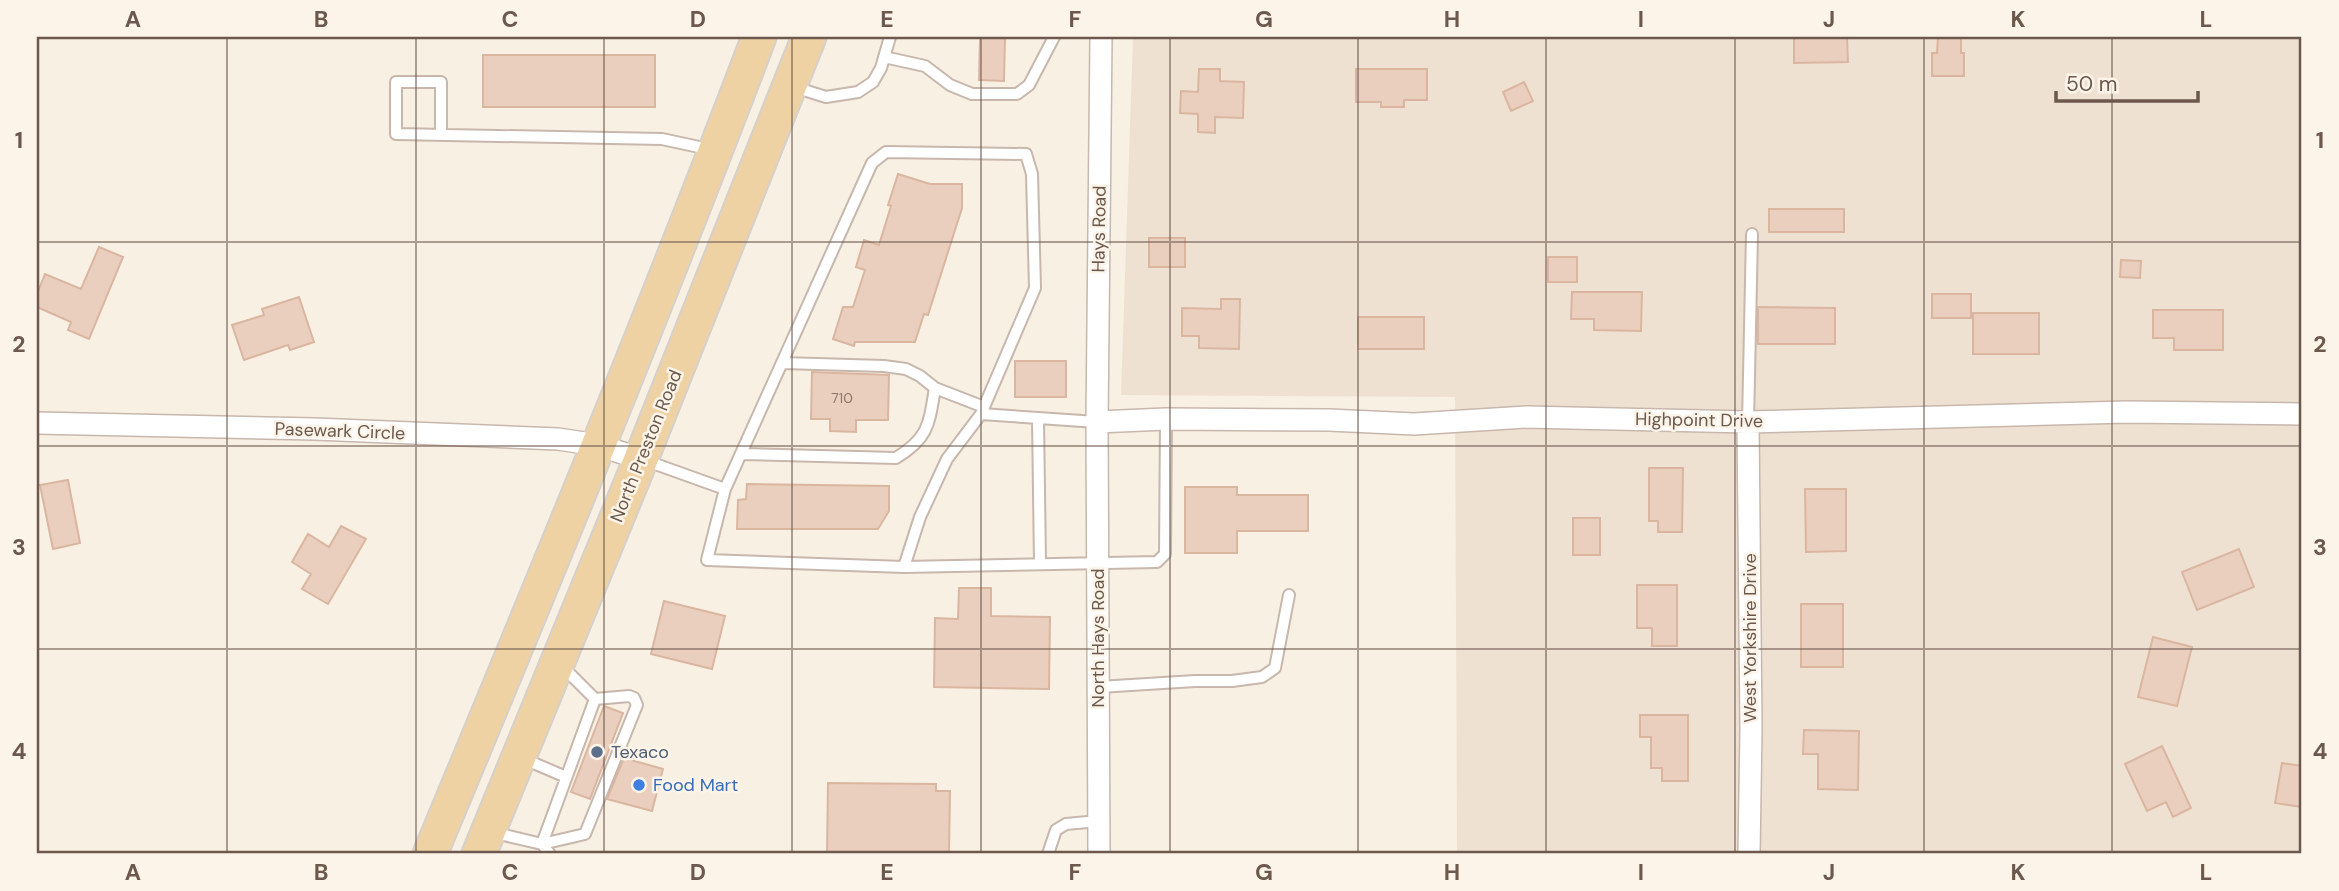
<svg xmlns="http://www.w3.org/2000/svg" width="2339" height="891" viewBox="0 0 2339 891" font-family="'DM Sans',sans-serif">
<rect width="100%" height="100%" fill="#f8f0e3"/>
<path fill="#efe1d2" d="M 1133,37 L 2302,37 L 2302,854 L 1457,854 L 1455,397 L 1121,395 Z"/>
<path fill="#eacfbe" stroke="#dab6a1" stroke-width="2" d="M 980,37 L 1005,37 L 1004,81 L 979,80 Z
M 1794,37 L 1847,37 L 1848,62 L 1794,63 Z
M 1938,37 L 1961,37 L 1961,53 L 1964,53 L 1964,76 L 1932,76 L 1932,53 L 1937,53 Z
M 483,55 L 655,55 L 655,107 L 483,107 Z
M 1199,69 L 1220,69 L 1220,81 L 1244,82 L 1243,118 L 1215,117 L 1215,133 L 1198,132 L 1198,114 L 1180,113 L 1181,91 L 1198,92 Z
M 1356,69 L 1427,69 L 1427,100 L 1404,100 L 1404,107 L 1381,107 L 1381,102 L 1356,102 Z
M 1524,82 L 1533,101 L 1511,111 L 1503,92 Z
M 898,174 L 930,184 L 962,184 L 962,208 L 928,315 L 924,314 L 915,342 L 855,342 L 854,346 L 833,339 L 843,307 L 853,307 L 865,270 L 856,267 L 864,240 L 879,245 L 891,206 L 888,205 Z
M 1769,209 L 1844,209 L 1844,232 L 1769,232 Z
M 1149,238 L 1185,238 L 1185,267 L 1149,267 Z
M 99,247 L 123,257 L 89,339 L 68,330 L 71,322 L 37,307 L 37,294 L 45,274 L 81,289 Z
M 1548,257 L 1577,257 L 1577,282 L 1548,282 Z
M 2121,260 L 2141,261 L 2140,278 L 2120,277 Z
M 1572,292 L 1642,292 L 1641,331 L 1594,330 L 1594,319 L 1571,319 Z
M 1932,294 L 1971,294 L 1971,318 L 1932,318 Z
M 299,297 L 314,342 L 290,350 L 288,345 L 244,360 L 232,325 L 264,315 L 262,309 Z
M 1221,299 L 1240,299 L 1239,349 L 1199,348 L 1199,336 L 1182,336 L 1182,308 L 1221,309 Z
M 1758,307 L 1835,308 L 1835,344 L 1758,344 Z
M 2153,310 L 2223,310 L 2223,350 L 2174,350 L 2174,338 L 2153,338 Z
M 1973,313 L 2039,313 L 2039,354 L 1973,354 Z
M 1358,317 L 1424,317 L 1424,349 L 1358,349 Z
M 1015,361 L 1066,361 L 1066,397 L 1015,397 Z
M 812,372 L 889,375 L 888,420 L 856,420 L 856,432 L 830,431 L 830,419 L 811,419 Z
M 1649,468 L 1683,468 L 1682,532 L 1658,532 L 1658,521 L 1649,521 Z
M 68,480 L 80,543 L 53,549 L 40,485 Z
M 747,484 L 889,486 L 889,511 L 878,529 L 737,529 L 738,500 L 746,499 Z
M 1185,487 L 1237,487 L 1237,495 L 1308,495 L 1308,531 L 1237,531 L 1237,553 L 1185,553 Z
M 1805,489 L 1846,489 L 1846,551 L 1806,552 Z
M 1573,518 L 1600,518 L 1600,555 L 1573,555 Z
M 341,526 L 366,539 L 328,604 L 302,589 L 311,574 L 292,562 L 308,534 L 329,547 Z
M 2239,549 L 2254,587 L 2197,610 L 2182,572 Z
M 1637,585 L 1677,585 L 1677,646 L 1652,646 L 1652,628 L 1637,628 Z
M 959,588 L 991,588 L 991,616 L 1050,617 L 1049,689 L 934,687 L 935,618 L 958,619 Z
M 664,601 L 725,616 L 712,669 L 651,654 Z
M 1801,604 L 1843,604 L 1843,667 L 1801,667 Z
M 2153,637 L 2192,647 L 2177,706 L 2138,697 Z
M 604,706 L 623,713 L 590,799 L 571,792 Z
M 1640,715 L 1688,715 L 1688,781 L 1662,781 L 1662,768 L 1651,768 L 1651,737 L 1640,737 Z
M 1804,730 L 1859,731 L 1858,790 L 1818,789 L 1818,754 L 1803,754 Z
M 2162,746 L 2191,808 L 2173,817 L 2166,802 L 2147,811 L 2125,764 Z
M 624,758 L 663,769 L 652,811 L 607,799 Z
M 2282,763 L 2302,766 L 2302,807 L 2275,803 Z
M 828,783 L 936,784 L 936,791 L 950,791 L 949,854 L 827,854 Z"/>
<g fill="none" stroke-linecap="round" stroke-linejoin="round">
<defs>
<path id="lane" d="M 884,57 L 925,66 L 950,85 L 972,94 L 1017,94 L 1029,85 L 1054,37
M 794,87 L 826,97 L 858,92 L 873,82 L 881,68 L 890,37
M 441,135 L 441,82 L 396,82 L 396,134 L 662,139 L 713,150
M 783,363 L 884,366 L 906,369 L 920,376 L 935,388
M 1038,418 L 1040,564
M 1748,422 L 1752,234
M 741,454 L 896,458 C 929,438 929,424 935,388 L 984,407
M 644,460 L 725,489 L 872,163 L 886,152 L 1026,154 L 1032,174 L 1035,288 L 981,414 L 1097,422
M 725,489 L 707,560 L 904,567 L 920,517 L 947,459 L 981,414
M 904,567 L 1157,562 L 1165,554 L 1166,419
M 1099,687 L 1195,681 L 1232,681 L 1262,677 L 1275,668 L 1289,595
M 524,759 L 566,777
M 491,832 L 542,844 L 595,699 L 562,666
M 550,854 L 542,844 L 585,834 L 637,705 L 634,698 L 629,696 L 595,699
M 1048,854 L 1056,830 L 1066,824 L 1099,821"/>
<path id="street" d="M 1097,422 L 1166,419 L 1329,420 L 1414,424 L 1527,417 L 1748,422 L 2127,412 L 2302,414
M 1748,422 L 1751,729 L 1749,854
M 37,423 L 315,429 L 558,439 L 598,445 L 641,459
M 1099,854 L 1097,422 L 1101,37"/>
<path id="primary" d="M 430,854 C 543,583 655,311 759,37
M 479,854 L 641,459 L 809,37"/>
</defs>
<use href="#lane" stroke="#c7b7ac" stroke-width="14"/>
<use href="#street" stroke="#c7b7ac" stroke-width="24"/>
<use href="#primary" stroke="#d6d0cd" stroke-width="37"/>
<use href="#lane" stroke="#fff" stroke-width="10"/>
<use href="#street" stroke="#fff" stroke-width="21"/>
<use href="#primary" stroke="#efd2a4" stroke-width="33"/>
</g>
<path fill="none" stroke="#6c584d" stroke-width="2" stroke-opacity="0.55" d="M 227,37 L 227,854M 416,37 L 416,854M 604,37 L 604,854M 792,37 L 792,854M 981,37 L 981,854M 1170,37 L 1170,854M 1358,37 L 1358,854M 1546,37 L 1546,854M 1735,37 L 1735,854M 1924,37 L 1924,854M 2112,37 L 2112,854M 37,242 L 2302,242M 37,446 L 2302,446M 37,649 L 2302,649"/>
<circle fill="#5c6f8a" stroke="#fcf4e8" stroke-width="2.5" cx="597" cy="752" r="7"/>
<circle fill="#3f7fe0" stroke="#fcf4e8" stroke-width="2.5" cx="639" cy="785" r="7"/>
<g text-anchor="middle" stroke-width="5" stroke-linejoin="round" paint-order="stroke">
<g font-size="14" fill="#8c7669">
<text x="842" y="403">710</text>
</g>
<g font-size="18" fill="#6c584d" stroke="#fcf4e8">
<text transform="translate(1099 229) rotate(-89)" y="6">Hays Road</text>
<text transform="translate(1699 420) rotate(1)" y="6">Highpoint Drive</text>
<text transform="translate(340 431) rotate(2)" y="6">Pasewark Circle</text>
<text transform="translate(646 446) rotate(-68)" y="6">North Preston Road</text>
<text transform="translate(1098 638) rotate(-90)" y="6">North Hays Road</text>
<text transform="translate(1750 638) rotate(-90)" y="6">West Yorkshire Drive</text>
</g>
<g font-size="18" fill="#4e5e75" stroke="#fcf4e8" text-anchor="start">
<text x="611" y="758">Texaco</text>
</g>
<g font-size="18" fill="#366cbe" stroke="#fcf4e8" text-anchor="start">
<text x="653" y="791">Food Mart</text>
</g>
</g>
<rect width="2339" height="891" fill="none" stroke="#fcf4e8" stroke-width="77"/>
<path d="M2056 91v10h142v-10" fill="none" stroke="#6c584d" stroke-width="3.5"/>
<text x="2066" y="91" font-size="21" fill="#6c584d" stroke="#fcf4e8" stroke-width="5" paint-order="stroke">50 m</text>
<rect x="38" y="38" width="2262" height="814" fill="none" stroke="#6c584d" stroke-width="2.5"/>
<g font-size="23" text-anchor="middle" font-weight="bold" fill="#6c584d">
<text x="133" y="27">A</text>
<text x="321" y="27">B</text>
<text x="510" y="27">C</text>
<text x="698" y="27">D</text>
<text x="887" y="27">E</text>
<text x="1075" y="27">F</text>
<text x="1264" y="27">G</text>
<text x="1452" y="27">H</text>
<text x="1641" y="27">I</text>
<text x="1829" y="27">J</text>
<text x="2018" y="27">K</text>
<text x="2206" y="27">L</text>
<text x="19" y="148">1</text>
<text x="2320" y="148">1</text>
<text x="19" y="352">2</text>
<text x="2320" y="352">2</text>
<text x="19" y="555">3</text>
<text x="2320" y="555">3</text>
<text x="19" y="759">4</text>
<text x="2320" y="759">4</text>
<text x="133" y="880">A</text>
<text x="321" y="880">B</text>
<text x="510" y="880">C</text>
<text x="698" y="880">D</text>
<text x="887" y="880">E</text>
<text x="1075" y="880">F</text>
<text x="1264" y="880">G</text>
<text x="1452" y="880">H</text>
<text x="1641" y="880">I</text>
<text x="1829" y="880">J</text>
<text x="2018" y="880">K</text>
<text x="2206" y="880">L</text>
</g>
</svg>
